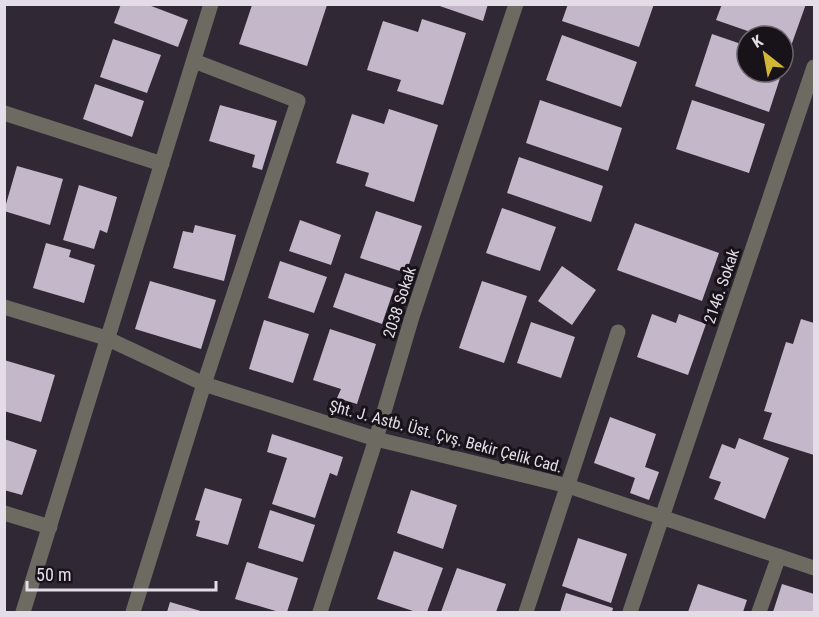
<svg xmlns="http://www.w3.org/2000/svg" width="819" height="617" viewBox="0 0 819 617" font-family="'Roboto Condensed',sans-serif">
<rect width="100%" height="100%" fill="#312836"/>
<path fill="#c3b7c9" d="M 121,4 L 146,4 L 188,20 L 178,47 L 114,23 Z
M 434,4 L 488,4 L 483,21 Z
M 568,4 L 654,4 L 639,47 L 562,21 Z
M 722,4 L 806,4 L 791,46 L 783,43 L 783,36 L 762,36 L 716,20 Z
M 252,5 L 327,5 L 307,66 L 239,44 Z
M 422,19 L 466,33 L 443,105 L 397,91 L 401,80 L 367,70 L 383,21 L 418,32 Z
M 712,34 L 747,46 L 747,72 L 782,72 L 769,112 L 695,86 Z
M 562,35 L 637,62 L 621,107 L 546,80 Z
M 113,39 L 161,55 L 147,93 L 100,77 Z
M 95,84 L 144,101 L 132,137 L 83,119 Z
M 540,100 L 622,128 L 608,171 L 526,143 Z
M 692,100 L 765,124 L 749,173 L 676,149 Z
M 220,105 L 277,121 L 262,170 L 252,167 L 255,155 L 209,141 Z
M 389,109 L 438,125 L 414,202 L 365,186 L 369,173 L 336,163 L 352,114 L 384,124 Z
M 519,157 L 603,186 L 591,222 L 507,193 Z
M 17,166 L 63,179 L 50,225 L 4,211 Z
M 79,185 L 117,197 L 107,233 L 100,230 L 94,249 L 63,240 Z
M 502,208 L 556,227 L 540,271 L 486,253 Z
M 376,211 L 422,226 L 406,273 L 360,258 Z
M 300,220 L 341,235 L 331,265 L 289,251 Z
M 635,223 L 719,253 L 702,301 L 617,270 Z
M 195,225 L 236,235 L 224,281 L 173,268 L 183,231 L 193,233 Z
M 46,243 L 71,250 L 69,257 L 95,265 L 84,303 L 33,288 Z
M 280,261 L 327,277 L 314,313 L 268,298 Z
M 562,266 L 596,290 L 572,325 L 538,301 Z
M 345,273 L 394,289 L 382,324 L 333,307 Z
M 150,281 L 216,300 L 201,349 L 135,329 Z
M 482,281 L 527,296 L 504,363 L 459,348 Z
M 652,314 L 676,323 L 679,314 L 706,324 L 688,375 L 637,357 Z
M 801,319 L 814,323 L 814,455 L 763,439 L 772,413 L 764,411 L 786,342 L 793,344 Z
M 264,320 L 309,334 L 293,383 L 249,369 Z
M 531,322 L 575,337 L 561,378 L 517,363 Z
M 330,329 L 376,344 L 357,404 L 337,398 L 341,389 L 313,380 Z
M 4,360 L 55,375 L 41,422 L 4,411 Z
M 610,417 L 656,434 L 645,467 L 659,472 L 649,500 L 630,493 L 635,478 L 594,463 Z
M 272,434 L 343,457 L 337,476 L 330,473 L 315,518 L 272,504 L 287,458 L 267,452 Z
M 739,438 L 789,458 L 765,519 L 714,499 L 721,482 L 709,478 L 722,444 L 735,449 Z
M 4,439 L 37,450 L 22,495 L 4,490 Z
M 205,488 L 242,499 L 228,545 L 196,536 L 200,521 L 195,520 Z
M 411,490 L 457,505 L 443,549 L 397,533 Z
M 270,510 L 315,525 L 303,562 L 258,548 Z
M 578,538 L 627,554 L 611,603 L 562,586 Z
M 394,551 L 443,568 L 427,612 L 416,612 L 377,599 Z
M 247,562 L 298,578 L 287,612 L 279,612 L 235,599 Z
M 457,568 L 506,584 L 496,612 L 441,612 Z
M 698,584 L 747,600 L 743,612 L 688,612 Z
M 782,584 L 814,594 L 814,612 L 773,612 Z
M 566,593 L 613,608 L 612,612 L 560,612 Z
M 170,602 L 204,612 L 167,612 Z"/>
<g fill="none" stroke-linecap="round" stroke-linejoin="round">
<path stroke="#6d6a62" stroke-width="15" d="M 4,113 L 162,164
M 4,307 L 106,338 L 204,384 L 376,439 L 568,486 L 814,568
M 4,513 L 50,527
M 23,612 L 211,4
M 133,612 L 204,384 L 298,101 L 194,61
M 320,612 L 376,439 L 412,317 L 516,4
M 526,612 L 618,332
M 630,612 L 814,67
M 759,612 L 779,556"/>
</g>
<g text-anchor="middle" stroke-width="6" stroke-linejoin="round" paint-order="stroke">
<g font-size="16" fill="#e3dde7" stroke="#171319">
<text transform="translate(721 286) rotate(-71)" y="6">2146. Sokak</text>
<text transform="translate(399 302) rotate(-72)" y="6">2038 Sokak</text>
<text transform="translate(446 436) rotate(15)" y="6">Şht. J. Astb. Üst. Çvş. Bekir Çelik Cad.</text>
</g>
</g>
<rect width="819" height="617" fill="none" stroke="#e3dde7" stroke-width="12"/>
<g transform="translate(765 54) rotate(329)"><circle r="28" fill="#171319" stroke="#69646b" stroke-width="1.5"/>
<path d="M0-4.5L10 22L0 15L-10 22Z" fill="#d2b736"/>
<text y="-9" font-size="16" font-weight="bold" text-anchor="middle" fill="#e3dde7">K</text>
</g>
<path d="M27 581v9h189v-9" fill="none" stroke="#e3dde7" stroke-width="3"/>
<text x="36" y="581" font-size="18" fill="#e3dde7" stroke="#171319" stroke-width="4.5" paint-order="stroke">50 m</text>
</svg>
